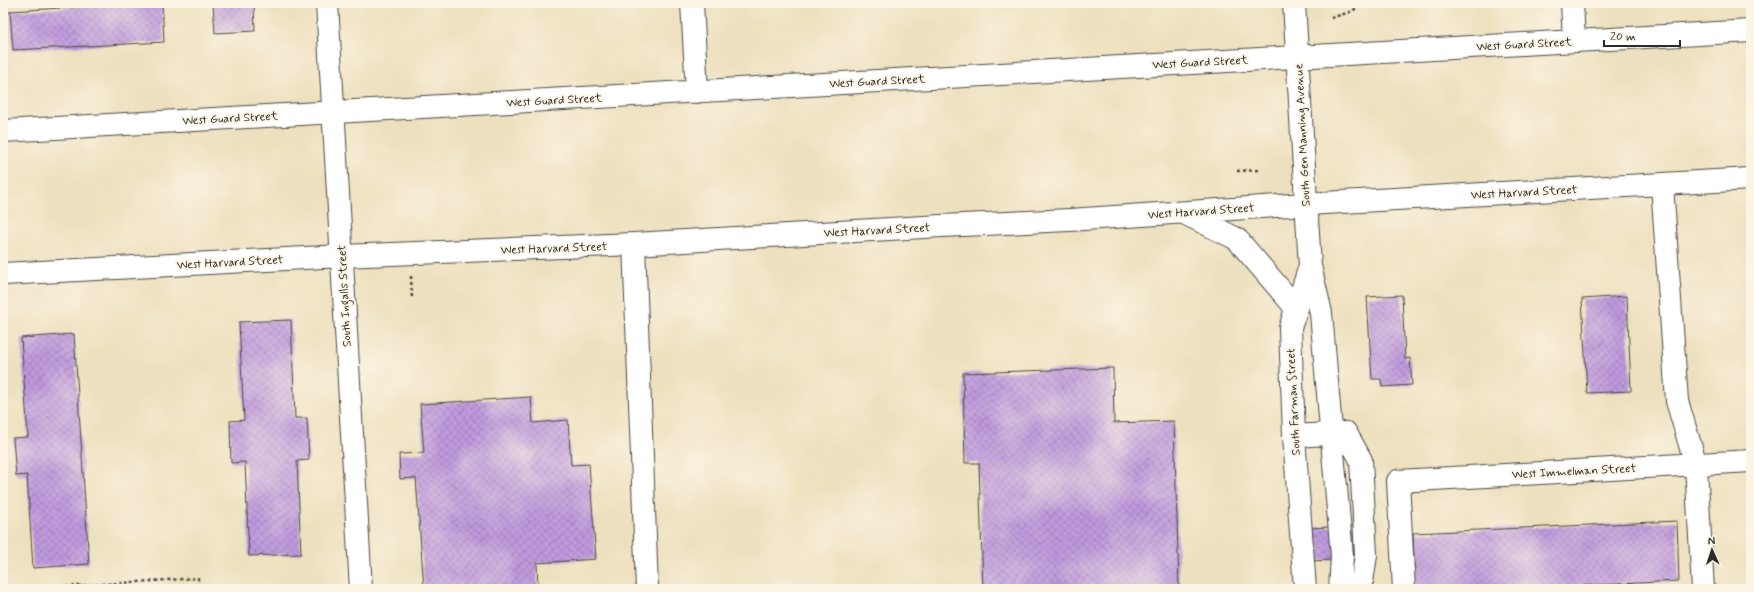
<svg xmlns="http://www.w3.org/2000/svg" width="1754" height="592" viewBox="0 0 1754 592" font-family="Mynerve,sans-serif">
<defs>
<pattern id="building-cross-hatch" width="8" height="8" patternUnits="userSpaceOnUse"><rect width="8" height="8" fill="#bf9ade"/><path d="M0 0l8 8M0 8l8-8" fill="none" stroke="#9b7eb4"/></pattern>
</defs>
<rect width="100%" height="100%" fill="#fcf5e5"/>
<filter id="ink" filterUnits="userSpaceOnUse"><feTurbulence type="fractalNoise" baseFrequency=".025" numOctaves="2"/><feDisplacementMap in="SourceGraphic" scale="8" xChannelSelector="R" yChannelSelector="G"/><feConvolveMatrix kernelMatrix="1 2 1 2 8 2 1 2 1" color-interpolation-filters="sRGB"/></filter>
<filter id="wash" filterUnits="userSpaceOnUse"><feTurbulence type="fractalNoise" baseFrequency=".012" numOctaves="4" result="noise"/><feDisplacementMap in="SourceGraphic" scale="16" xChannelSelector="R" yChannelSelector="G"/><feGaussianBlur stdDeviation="0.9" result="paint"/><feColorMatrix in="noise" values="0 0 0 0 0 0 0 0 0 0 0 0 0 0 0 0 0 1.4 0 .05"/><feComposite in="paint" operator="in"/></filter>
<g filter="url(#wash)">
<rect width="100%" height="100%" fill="#ede0be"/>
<g id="blocks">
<path fill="url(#building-cross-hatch)" d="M 150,3 L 162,3 L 164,42 L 13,50 L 10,11 Z
M 213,3 L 254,3 L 255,31 L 215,33 Z
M 1402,295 L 1405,359 L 1410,358 L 1412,385 L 1382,387 L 1381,379 L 1372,379 L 1367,297 Z
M 1627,296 L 1631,391 L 1587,393 L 1582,299 Z
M 291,320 L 295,418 L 307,418 L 309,460 L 297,461 L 301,554 L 249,556 L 245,462 L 231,463 L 230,421 L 244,420 L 239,322 Z
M 74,334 L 89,564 L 33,568 L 27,475 L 16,476 L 13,438 L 28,437 L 21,338 Z
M 1113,368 L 1114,423 L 1174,421 L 1179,587 L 1102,589 L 983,589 L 979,463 L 965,463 L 963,373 Z
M 531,397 L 533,423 L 568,420 L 571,465 L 589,464 L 596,559 L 537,563 L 538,589 L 424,589 L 416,478 L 400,479 L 399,454 L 424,453 L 420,404 Z
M 1677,521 L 1679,581 L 1515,589 L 1415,589 L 1413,533 Z
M 1374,525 L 1375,558 L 1310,561 L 1308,528 Z"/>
</g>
</g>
<g filter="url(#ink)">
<use href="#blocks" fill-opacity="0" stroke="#484641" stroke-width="1"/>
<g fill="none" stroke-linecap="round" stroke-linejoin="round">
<defs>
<path id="minor" d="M 327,3 L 361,589
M 692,3 L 697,92
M 1294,3 L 1310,266 L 1321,313 L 1342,556 L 1340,589
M 1572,3 L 1574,41
M 3,131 L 1751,31
M 1662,184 L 1677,401 L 1696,465 L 1703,589
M 1184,213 L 1237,239 L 1296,308
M 634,244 L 647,589
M 3,274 L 342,256 L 634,244 L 941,226 L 1069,220 L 1306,204 L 1751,179
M 1294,436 L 1346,433 L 1361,460 L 1366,555 L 1361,589
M 1305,589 L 1294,436 L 1290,328 L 1310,266
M 1404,589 L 1398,481 L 1751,461"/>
</defs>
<use href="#minor" stroke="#484641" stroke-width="24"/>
<path stroke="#484641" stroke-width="2.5" stroke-dasharray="3 3" stroke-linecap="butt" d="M 1331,18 L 1353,11 L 1360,3
M 1237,171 L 1258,170
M 411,276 L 412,300
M 54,589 L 59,587 L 198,578 L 199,589"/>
<use href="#minor" stroke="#fff" stroke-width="22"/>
</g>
</g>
<g text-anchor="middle" stroke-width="4" stroke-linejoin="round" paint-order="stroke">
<g font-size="12" fill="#2b2b2b" stroke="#fcf5e5">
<text transform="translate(1524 44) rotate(-3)" y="4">West Guard Street</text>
<text transform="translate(1200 62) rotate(-3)" y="4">West Guard Street</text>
<text transform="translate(877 81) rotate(-3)" y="4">West Guard Street</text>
<text transform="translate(554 100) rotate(-3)" y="4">West Guard Street</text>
<text transform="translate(230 118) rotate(-3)" y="4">West Guard Street</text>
<text transform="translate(1302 135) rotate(-93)" y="4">South Gen Manning Avenue</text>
<text transform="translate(1524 192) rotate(-3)" y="4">West Harvard Street</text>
<text transform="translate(1201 211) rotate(-4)" y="4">West Harvard Street</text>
<text transform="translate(877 230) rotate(-3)" y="4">West Harvard Street</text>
<text transform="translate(554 248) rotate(-2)" y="4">West Harvard Street</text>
<text transform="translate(230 262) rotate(-3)" y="4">West Harvard Street</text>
<text transform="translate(344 296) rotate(-93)" y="4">South Ingalls Street</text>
<text transform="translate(1293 402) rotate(-93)" y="4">South Farman Street</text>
<text transform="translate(1574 471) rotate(-3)" y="4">West Immelman Street</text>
</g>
</g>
<rect width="1754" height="592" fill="none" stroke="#fcf5e5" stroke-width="16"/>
<g transform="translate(1712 550) rotate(357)" stroke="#fcf5e5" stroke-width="3" paint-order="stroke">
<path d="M0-3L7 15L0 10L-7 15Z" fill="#2b2b2b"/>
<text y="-6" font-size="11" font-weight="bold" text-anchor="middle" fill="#2b2b2b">N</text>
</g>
<path d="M1604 40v6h76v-6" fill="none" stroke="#2b2b2b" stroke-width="2"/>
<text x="1610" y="40" font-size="12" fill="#2b2b2b" stroke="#fcf5e5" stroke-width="3" paint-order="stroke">20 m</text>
</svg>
